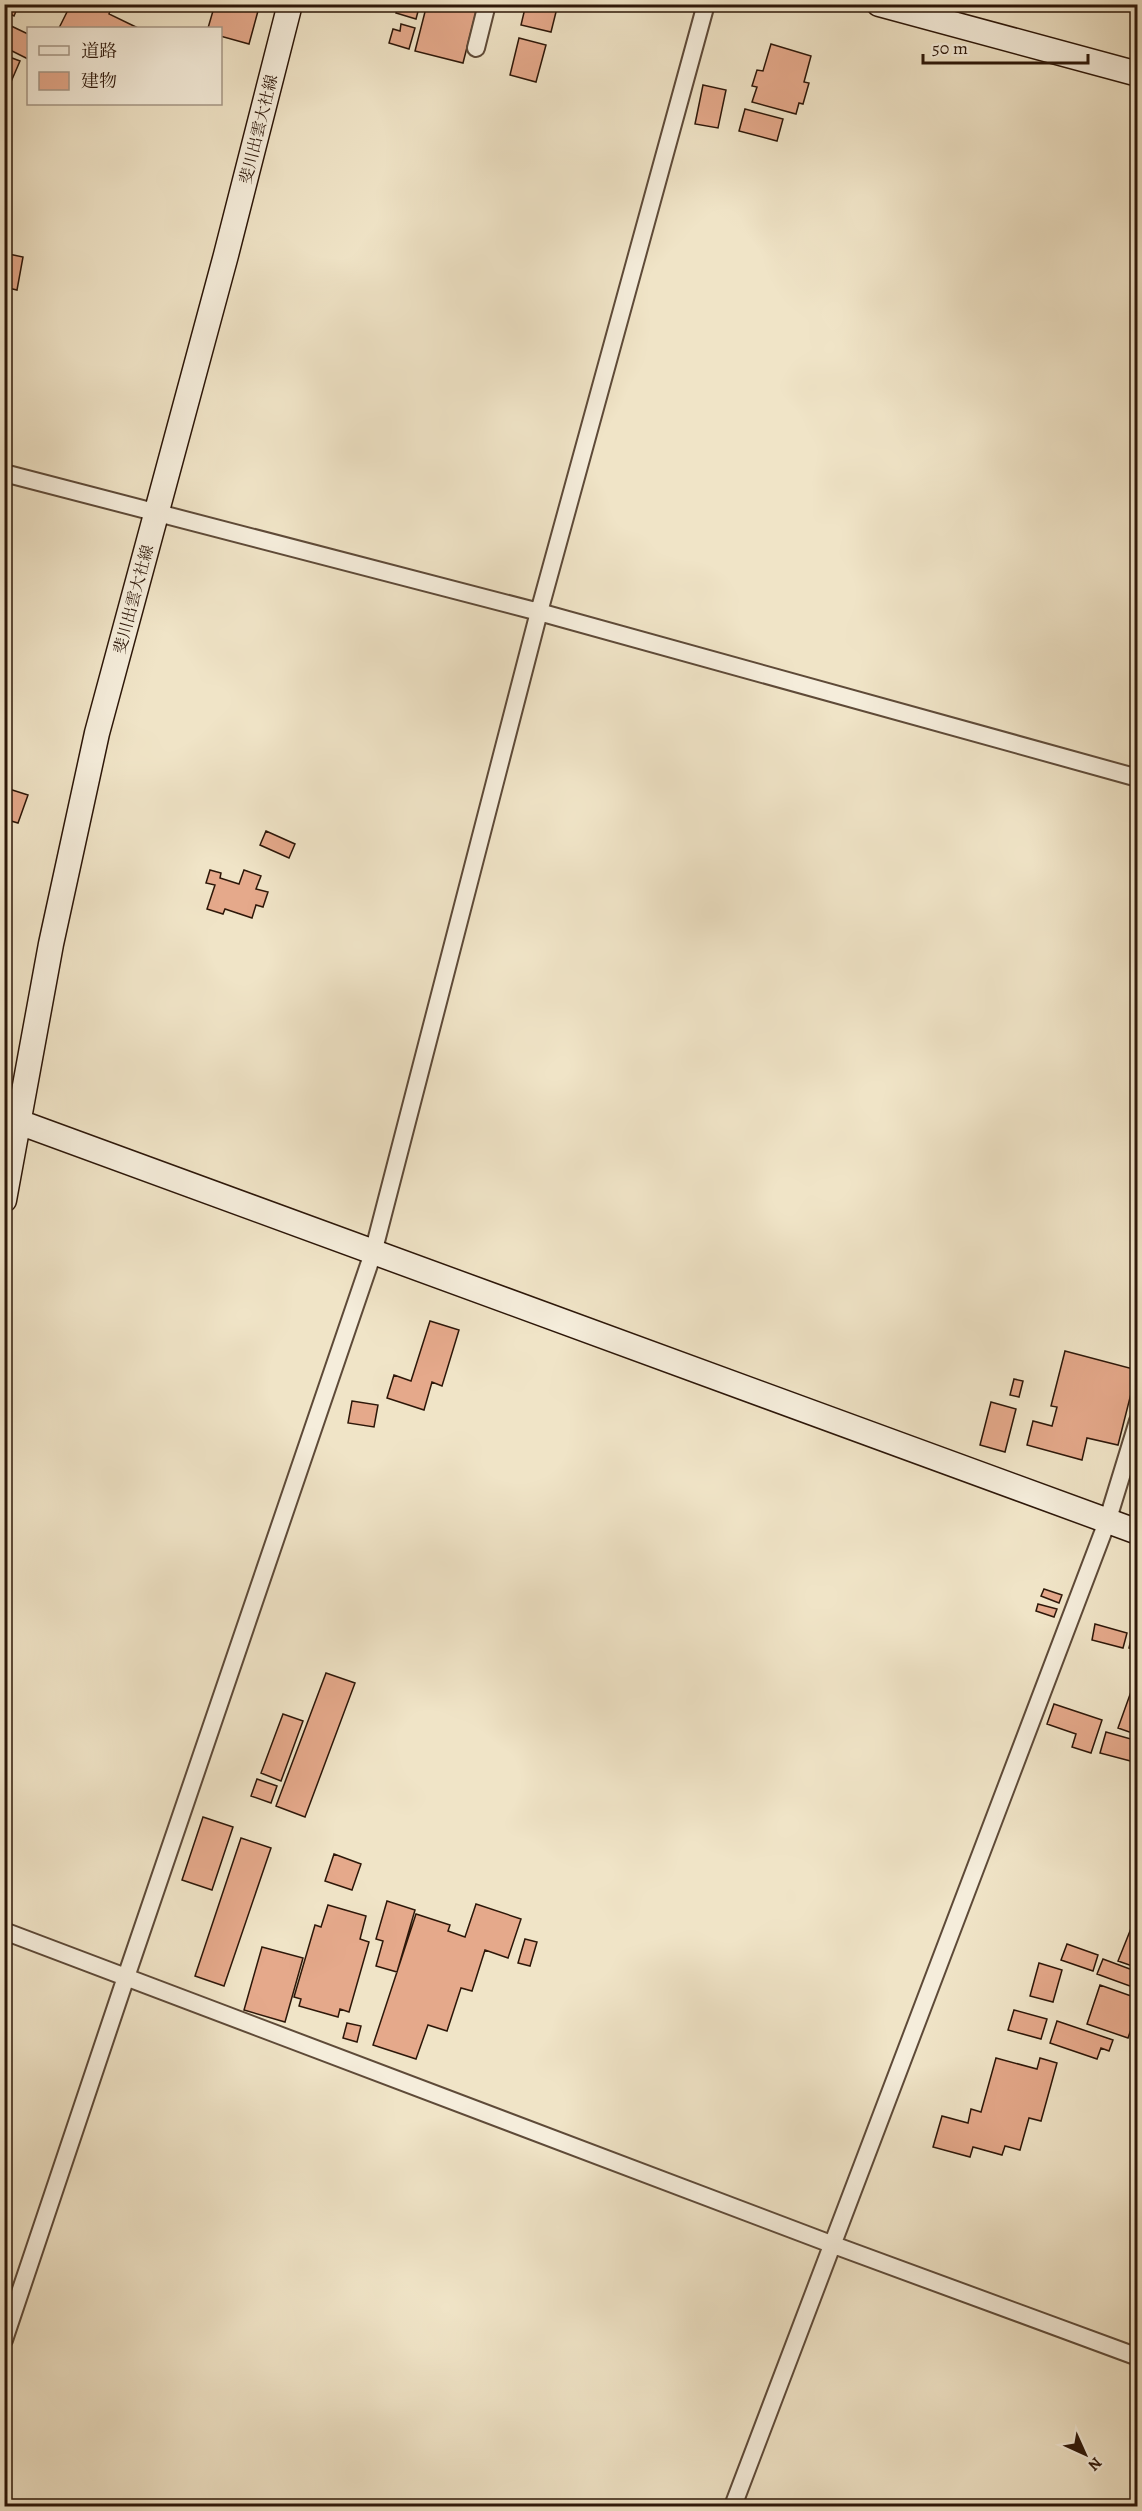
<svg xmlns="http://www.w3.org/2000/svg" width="1142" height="2511" viewBox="0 0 1142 2511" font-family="Alegreya,'Noto Serif JP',serif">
<rect width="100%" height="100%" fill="#f0e4c7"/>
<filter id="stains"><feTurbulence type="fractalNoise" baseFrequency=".00333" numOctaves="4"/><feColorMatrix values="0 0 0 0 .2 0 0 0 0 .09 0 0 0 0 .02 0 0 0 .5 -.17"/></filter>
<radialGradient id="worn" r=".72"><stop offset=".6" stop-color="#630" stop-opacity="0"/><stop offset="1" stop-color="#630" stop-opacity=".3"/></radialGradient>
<path fill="#e5a98b" stroke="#2d1709" stroke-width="1.5" d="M 4,4 L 19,4 L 14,16 L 4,11 Z
M 71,4 L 113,4 L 109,14 L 138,28 L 59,28 Z
M 215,4 L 233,4 L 258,11 L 249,44 L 220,36 L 220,28 L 208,28 Z
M 399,4 L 420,4 L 416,19 L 396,13 Z
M 427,4 L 478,4 L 463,63 L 415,51 Z
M 526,4 L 558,4 L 551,32 L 521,25 Z
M 7,24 L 28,34 L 28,59 L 4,47 L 4,29 Z
M 401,24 L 415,28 L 409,49 L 389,43 L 393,29 L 400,31 Z
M 519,38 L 546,45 L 536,82 L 510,75 Z
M 771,44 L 811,56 L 804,82 L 809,83 L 803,104 L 799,103 L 796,114 L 752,102 L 757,87 L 752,86 L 757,70 L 763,71 Z
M 4,55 L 20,61 L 4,98 Z
M 703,85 L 726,90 L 718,128 L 695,124 Z
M 745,109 L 783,119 L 777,141 L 739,131 Z
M 4,253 L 23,257 L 17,290 L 4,287 Z
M 4,772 L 11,774 L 6,788 L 28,795 L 18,823 L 11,821 L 6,835 L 4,834 Z
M 266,831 L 295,844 L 289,858 L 260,845 Z
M 210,870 L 221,873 L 220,878 L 239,884 L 244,870 L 261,876 L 256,889 L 268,892 L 263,907 L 256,905 L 252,918 L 225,909 L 223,914 L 207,909 L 215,885 L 206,883 Z
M 430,1321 L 459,1330 L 442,1386 L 432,1382 L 424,1410 L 387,1398 L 394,1375 L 411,1381 Z
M 1065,1351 L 1137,1370 L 1118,1445 L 1087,1438 L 1082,1460 L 1027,1445 L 1033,1421 L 1052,1426 L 1057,1407 L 1051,1406 Z
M 1014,1379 L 1023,1381 L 1019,1397 L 1010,1395 Z
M 352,1401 L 378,1405 L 374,1427 L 348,1423 Z
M 991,1402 L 1016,1409 L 1005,1452 L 980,1445 Z
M 1044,1589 L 1062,1595 L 1059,1603 L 1041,1596 Z
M 1038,1604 L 1057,1609 L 1054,1617 L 1036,1611 Z
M 1095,1624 L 1127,1633 L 1123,1648 L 1092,1640 Z
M 1132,1635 L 1138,1636 L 1138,1651 L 1129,1648 Z
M 326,1673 L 355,1683 L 305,1817 L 276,1806 Z
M 1137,1675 L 1138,1675 L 1138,1735 L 1118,1728 Z
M 1054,1704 L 1102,1720 L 1091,1753 L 1072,1747 L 1076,1734 L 1047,1724 Z
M 283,1714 L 303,1721 L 281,1781 L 261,1773 Z
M 1106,1732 L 1138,1741 L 1138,1763 L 1100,1753 Z
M 257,1779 L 277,1786 L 271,1803 L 251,1796 Z
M 203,1817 L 233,1827 L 212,1890 L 182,1880 Z
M 241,1838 L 271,1848 L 224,1986 L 195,1976 Z
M 334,1854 L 361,1864 L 352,1890 L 325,1881 Z
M 387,1901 L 415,1910 L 397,1972 L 376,1966 L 383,1941 L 376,1939 Z
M 476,1904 L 521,1919 L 508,1958 L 485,1950 L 472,1991 L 461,1988 L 447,2031 L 428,2025 L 416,2059 L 373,2045 L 416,1914 L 450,1925 L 448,1931 L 465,1937 Z
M 328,1905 L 366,1916 L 360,1939 L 369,1942 L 349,2012 L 340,2009 L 338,2017 L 299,2006 L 301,1999 L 294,1997 L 315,1925 L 321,1927 Z
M 1136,1916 L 1138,1916 L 1138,1968 L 1118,1961 Z
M 525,1939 L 537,1942 L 530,1966 L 518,1963 Z
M 1067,1944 L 1098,1955 L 1093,1971 L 1061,1960 Z
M 262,1947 L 303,1958 L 285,2022 L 244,2010 Z
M 1103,1959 L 1138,1972 L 1138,1989 L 1097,1974 Z
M 1039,1963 L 1062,1970 L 1053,2002 L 1030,1996 Z
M 1100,1985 L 1134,1997 L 1132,2004 L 1138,2006 L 1138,2010 L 1128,2038 L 1087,2024 Z
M 1014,2010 L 1047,2019 L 1041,2039 L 1008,2030 Z
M 1057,2021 L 1113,2040 L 1109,2051 L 1101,2048 L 1097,2059 L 1050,2043 Z
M 347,2023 L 361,2026 L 357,2042 L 343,2038 Z
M 996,2058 L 1037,2069 L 1040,2058 L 1057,2063 L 1041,2121 L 1029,2118 L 1020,2150 L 1005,2146 L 1002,2155 L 973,2147 L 970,2157 L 933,2147 L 942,2116 L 968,2123 L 971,2109 L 981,2112 Z"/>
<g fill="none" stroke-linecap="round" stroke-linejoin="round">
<defs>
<path id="street" d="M 476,48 L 487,4
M 4,473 L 539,612 L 1138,778
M 4,1931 L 831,2244 L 1138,2357
M 4,2340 L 126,1977 L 373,1253 L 539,612 L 706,4
M 733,2506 L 1107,1522 L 1138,1421"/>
<path id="secondary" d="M 879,4 L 1138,74
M 5,1117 L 1138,1532
M 4,1200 L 51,944 L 97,733 L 226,255 L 290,4"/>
</defs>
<use href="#street" stroke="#5e4a38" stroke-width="20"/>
<use href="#secondary" stroke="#2d1709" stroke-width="27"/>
<use href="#street" stroke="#f5eddb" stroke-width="16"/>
<use href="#secondary" stroke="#f5eddb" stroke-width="24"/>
</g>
<g text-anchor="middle" stroke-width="6" stroke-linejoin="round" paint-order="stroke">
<g font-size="16" fill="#2d1709" stroke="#f5eddb">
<text transform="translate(258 129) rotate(-76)" y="6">斐川出雲大社線</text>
<text transform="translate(133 599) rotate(-75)" y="6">斐川出雲大社線</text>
</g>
</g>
<rect width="1142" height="2511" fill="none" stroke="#f0e4c7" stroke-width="24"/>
<rect x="6" y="6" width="1130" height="2499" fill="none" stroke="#2d1709" stroke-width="3"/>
<rect x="12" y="12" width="1118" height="2487" fill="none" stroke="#2d1709" stroke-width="1.5"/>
<rect x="27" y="27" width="195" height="78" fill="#f5eddb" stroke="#a59787" stroke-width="1.5"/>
<rect x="39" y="46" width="30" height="9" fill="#f5eddb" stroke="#a59787" stroke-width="1.5"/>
<text x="81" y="57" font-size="18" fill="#2d1709">道路</text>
<rect x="39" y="72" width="30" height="18" fill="#e5a98b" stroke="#a59787" stroke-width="1.5"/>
<text x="81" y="87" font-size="18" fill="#2d1709">建物</text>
<g transform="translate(1085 2454) rotate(135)" stroke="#f5eddb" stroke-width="4.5" paint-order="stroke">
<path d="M0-4.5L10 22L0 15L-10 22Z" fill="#2d1709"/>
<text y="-9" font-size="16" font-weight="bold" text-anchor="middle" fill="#2d1709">N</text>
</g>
<path d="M923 54v9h165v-9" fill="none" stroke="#2d1709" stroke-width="3"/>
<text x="932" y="54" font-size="18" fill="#2d1709" stroke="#f5eddb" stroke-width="4.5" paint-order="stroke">50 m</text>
<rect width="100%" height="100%" filter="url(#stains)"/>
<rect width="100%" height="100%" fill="url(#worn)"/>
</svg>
